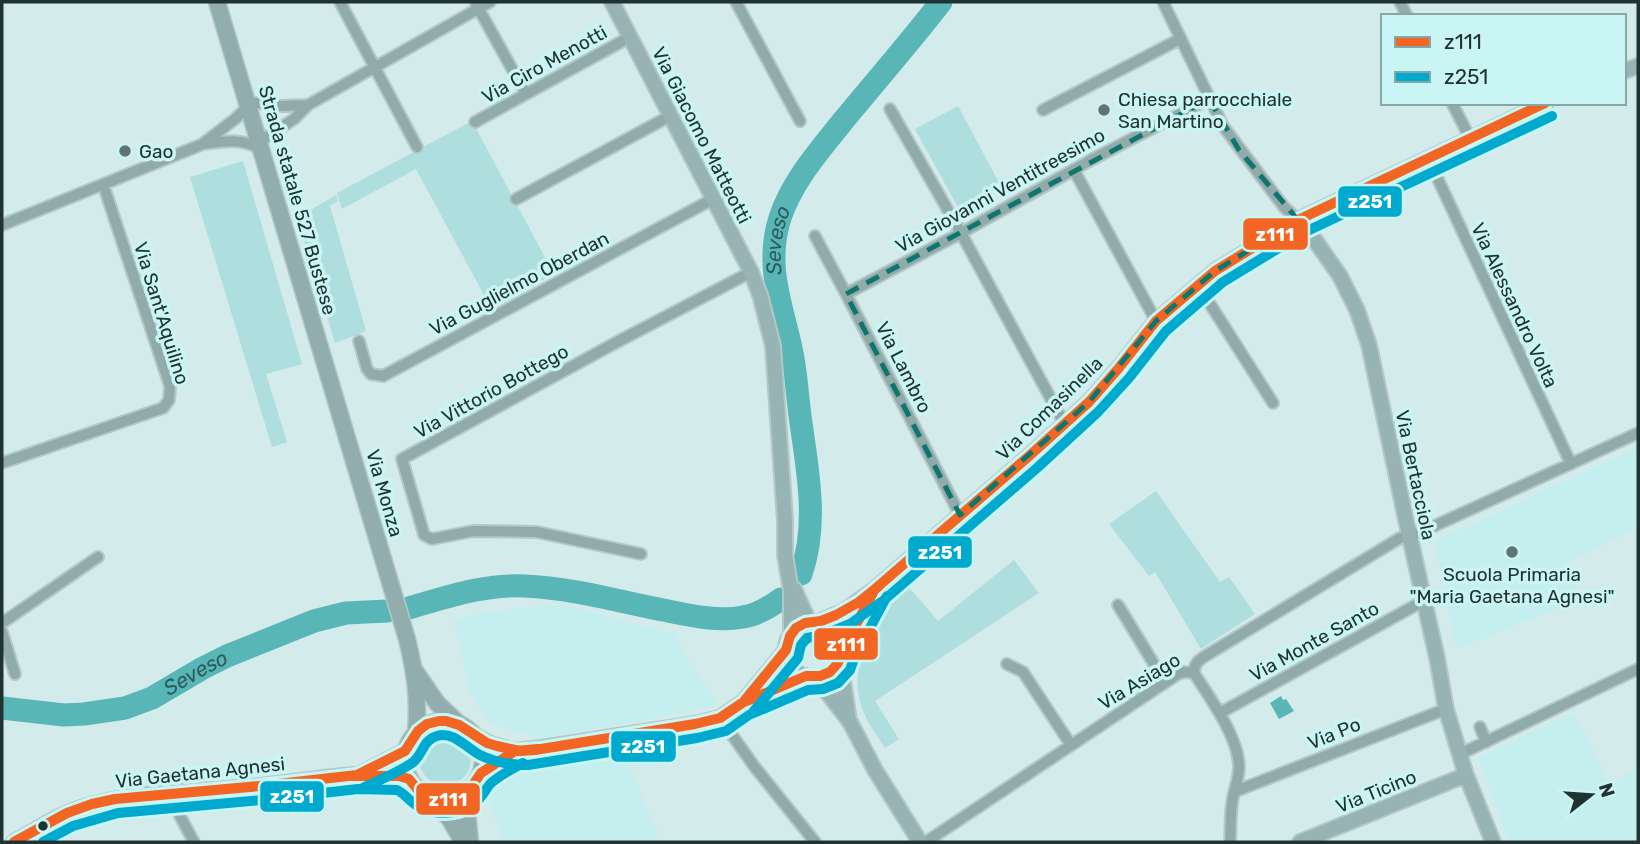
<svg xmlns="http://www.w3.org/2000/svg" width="1640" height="844" viewBox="0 0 1640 844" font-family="Rubik,sans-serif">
<rect width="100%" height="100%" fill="#d3ebeb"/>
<path fill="#c5eeee" d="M 1638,447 L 1638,527 L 1568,562 L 1581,598 L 1457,649 L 1434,542 Z
M 552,605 L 575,608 L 673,634 L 718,705 L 599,729 L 540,739 L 490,723 L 470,694 L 454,620 L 482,613 Z
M 1573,713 L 1610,783 L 1638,769 L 1638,842 L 1509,842 L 1479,758 Z
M 623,750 L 659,836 L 645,842 L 503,842 L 488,795 L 506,778 Z"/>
<path fill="#afdede" d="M 958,106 L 1002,188 L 960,211 L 915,129 Z
M 472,121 L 554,274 L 491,308 L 416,169 L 342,209 L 337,193 Z
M 243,161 L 302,364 L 266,374 L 287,442 L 272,447 L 190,177 Z
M 336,195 L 338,201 L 330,206 L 366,331 L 335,343 L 297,218 Z
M 1156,491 L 1220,582 L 1229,577 L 1255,614 L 1201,649 L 1155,572 L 1149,576 L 1109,524 Z
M 1014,560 L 1039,593 L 875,701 L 899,739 L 885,748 C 876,734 866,721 861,705 C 852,676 861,641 875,615 C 882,603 896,593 906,584 L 938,621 Z
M419 759a26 26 0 1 1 52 0a26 26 0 1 1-52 0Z"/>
<path fill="#58b6b6" d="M 1281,696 L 1283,700 L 1286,699 L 1294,711 L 1279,719 L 1270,703 Z"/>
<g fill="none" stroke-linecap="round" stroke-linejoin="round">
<g stroke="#58b6b6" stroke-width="23">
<path id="s1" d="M 801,574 C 819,522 807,468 800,416 C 797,393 796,370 791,348 C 781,302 765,265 780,218 C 792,181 820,150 843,121 C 876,81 910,42 941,2"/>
<path d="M 409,608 C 447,597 484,584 525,586 C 571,588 617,601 663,610 C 688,615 717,622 743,617 C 757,615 770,607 781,599"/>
<path id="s2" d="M 2,708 L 64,715 L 84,714 L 125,708 L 152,698 L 203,668 L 227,656 L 314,621 L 346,613 L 387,611"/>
</g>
<defs>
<path id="street" d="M 340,2 L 417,147
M 736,2 L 800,121
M 1163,2 L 1223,126 L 1284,207 L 1298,220
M 1400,2 L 1407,16
M 476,4 L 526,94
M 248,102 L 280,106 L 308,105
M 1452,103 L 1471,140
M 890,109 L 961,233 L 1064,423
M 1043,110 L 1180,39
M 475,122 L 630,37
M 205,142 L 235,119 L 249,106
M 259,142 L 294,119 L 308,105 L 490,2
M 1429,160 L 1571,464
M 1074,170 L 1156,321
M 516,199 L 670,116
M 2,225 L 203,144 C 226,141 240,138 261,149
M 815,236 L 846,294 L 960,515
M 1198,285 L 1273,403
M 846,294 L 961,233 L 1091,160 L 1209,99
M 359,341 L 367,369 L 371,374 L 383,376 L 713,199
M 2,463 L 163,408 L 169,400 L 170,386 L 103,184
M 641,554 L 537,532 L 473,531 L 432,539 L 424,535 L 423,531 L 402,459 L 619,341 L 751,272
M 1118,605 L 1165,682
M 2,623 L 98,557
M 2,632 L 15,674
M 1007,664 L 1023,672 L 1071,745
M 1194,673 C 1194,663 1199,660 1207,655 L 1400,538 L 1421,532 L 1638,433
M 1194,673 C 1210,698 1238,736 1239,766 C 1239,781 1233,791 1232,804 C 1230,816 1231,830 1230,842
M 1220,713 L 1425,600
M 720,718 L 754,766 L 815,842
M 1480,727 L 1486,742
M 1460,754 L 1638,669
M 1236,791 L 1446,709
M 175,793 L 180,816 L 194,842
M 926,842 L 1178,674 L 1184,672 L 1194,673"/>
<path id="secondary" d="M 612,2 L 751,272 L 760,295 L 773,346 L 785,520 L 785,555 L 791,591 L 791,634
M 1624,71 L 1638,66
M 1298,220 L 1312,236 L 1340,276 L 1357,310 L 1369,345 L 1406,520 L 1437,658 L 1446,709 L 1466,775 L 1493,842
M 794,589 L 809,622
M 819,622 L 844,611 L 875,589 L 1028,457 L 1089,402 L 1118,369 L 1156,321 L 1215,271 L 1298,220 L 1546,103
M786 650a28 28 0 1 1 56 0a28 28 0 1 1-56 0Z
M 842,651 L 873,593
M 840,660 L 849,721
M 816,678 L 850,722 L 875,770 L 920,842
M 745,700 L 786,650
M 474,735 L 490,744 L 515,751 L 542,748 L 695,724 L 720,718 L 742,703 L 806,676
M 362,773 L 405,751
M 481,773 L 515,751
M 14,842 C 38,829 63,812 91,805 C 145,790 204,792 261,786 C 304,782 368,767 409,779
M 1300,842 L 1466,775"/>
<path id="primary" d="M 217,2 L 407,639 C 415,672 419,698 416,732
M 415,671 L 437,703 L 458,723
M405 760a39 39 0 1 1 78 0a39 39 0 1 1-78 0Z
M 427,796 L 449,818 L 463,842
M 470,842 L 467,812 L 470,789"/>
</defs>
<use href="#street" stroke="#b5c8c8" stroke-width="14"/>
<use href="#secondary" stroke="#b5c8c8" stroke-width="18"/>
<use href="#primary" stroke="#b5c8c8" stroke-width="19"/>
<use href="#street" stroke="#91aaaa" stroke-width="10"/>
<use href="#secondary" stroke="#98b3b3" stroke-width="14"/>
<use href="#primary" stroke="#92adad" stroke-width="16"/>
<defs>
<path id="bus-1" d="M 745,700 L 786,650 L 790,636 L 796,628 L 805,623 L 821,621 L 836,615 L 859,602 L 879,586
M 348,776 L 399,776 L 409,779 L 417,789 L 427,796 L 438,799 L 450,799 L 460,796 L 470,789 L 481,773 L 515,751 L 538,749
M 14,842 L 67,813 L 92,804 L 115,799 L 260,786 L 357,775 L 405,751 L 418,731 L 427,724 L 439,721 L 446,721 L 459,725 L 487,743 L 497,746 L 520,751 L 535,750 L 695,724 L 720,718 L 742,703 L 806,676 L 820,676 L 830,672 L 838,663 L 842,651 L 875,589 L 1028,457 L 1089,402 L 1118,369 L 1156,321 L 1215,271 L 1298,220 L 1545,103"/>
<path id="bus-2" d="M 753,712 L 798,658 L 801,645 L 807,638 L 823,635 L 850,624 L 884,600 L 1037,468 L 1098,412 L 1129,378 L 1166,331 L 1223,282 L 1305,232 L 1552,116
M 363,788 C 379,780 397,773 412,763 C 423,756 422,740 437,736 C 454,731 466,748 480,755 C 494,762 512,765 528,765 L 697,738 L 726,731 L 749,715 L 808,690 L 823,689 L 838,683 L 850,670 L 855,656 L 887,596
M 43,842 L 73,826 L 118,813 L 262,800 L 358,789 L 397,790 C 406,794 412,805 423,809 C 442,817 466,813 480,798 C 484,794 486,789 490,784 C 498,776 512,769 523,763"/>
</defs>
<use href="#bus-1" stroke="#c9f5f5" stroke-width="16"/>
<use href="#bus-2" stroke="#c9f5f5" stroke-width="16"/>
<use href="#bus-1" stroke="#f26522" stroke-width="10"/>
<use href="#bus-2" stroke="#00a9ce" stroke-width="10"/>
</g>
<path fill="none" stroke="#0f766e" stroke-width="5" stroke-dasharray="14 9" stroke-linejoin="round" d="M 1209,99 L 1239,150 L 1298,220 L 1215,271 L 1156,321 L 1089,402 L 960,515 L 846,294 Z"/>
<g fill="#5f7373" stroke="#c9f5f5" stroke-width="2.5">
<circle cx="1104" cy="110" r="7"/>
<circle cx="125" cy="151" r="7"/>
<circle cx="1512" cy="552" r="7"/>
</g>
<circle fill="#213232" stroke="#c9f5f5" stroke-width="2.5" cx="43" cy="826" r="6"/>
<g text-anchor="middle" stroke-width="7" stroke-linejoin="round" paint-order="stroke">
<g font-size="19" fill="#213232" stroke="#c9f5f5">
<text transform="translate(544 64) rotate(-29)" y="7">Via Ciro Menotti</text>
<text transform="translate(702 135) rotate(63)" y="7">Via Giacomo Matteotti</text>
<text transform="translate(1000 190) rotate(-29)" y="7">Via Giovanni Ventitreesimo</text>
<text transform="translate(298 200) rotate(74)" y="7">Strada statale 527 Bustese</text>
<text transform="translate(519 283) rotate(-28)" y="7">Via Guglielmo Oberdan</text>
<text transform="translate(1515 305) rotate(65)" y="7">Via Alessandro Volta</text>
<text transform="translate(162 313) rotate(73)" y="7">Via Sant'Aquilino</text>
<text transform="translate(904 367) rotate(63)" y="7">Via Lambro</text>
<text transform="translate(491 391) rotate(-29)" y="7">Via Vittorio Bottego</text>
<text transform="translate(1049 408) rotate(-44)" y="7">Via Comasinella</text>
<text transform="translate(1416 475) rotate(78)" y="7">Via Bertacciola</text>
<text transform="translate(385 493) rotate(74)" y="7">Via Monza</text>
<text transform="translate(1314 641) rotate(-29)" y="7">Via Monte Santo</text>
<text transform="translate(1139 681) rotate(-31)" y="7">Via Asiago</text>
<text transform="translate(1334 733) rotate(-22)" y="7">Via Po</text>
<text transform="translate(200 772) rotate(-6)" y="7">Via Gaetana Agnesi</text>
<text transform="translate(1376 791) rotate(-22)" y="7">Via Ticino</text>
</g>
<g font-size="19" fill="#213232" stroke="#c9f5f5" text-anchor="start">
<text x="1118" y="106">Chiesa parrocchiale<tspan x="1118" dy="22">San Martino</tspan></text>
<text x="139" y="158">Gao</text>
<text x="1512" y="581" text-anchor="middle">Scuola Primaria<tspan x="1512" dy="22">"Maria Gaetana Agnesi"</tspan></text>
</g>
<g font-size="21" font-style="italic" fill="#2b5c5c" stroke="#c9f5f5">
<text dy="7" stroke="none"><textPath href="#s1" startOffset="338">Seveso</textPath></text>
<text dy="7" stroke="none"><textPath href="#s2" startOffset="203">Seveso</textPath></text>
</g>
</g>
<g stroke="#c9f5f5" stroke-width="2.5">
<rect x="1337" y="185" width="66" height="33" rx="7" fill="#00a9ce"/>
<rect x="1242" y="217" width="67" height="34" rx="7" fill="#f26522"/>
<rect x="907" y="535" width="66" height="34" rx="7" fill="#00a9ce"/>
<rect x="813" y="627" width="66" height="34" rx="7" fill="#f26522"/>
<rect x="610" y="730" width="67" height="33" rx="7" fill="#00a9ce"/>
<rect x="259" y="780" width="66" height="33" rx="7" fill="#00a9ce"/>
<rect x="415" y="782" width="66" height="34" rx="7" fill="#f26522"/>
</g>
<g font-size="19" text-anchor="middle" font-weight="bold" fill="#fff">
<text x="1370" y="208">z251</text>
<text x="1275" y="241">z111</text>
<text x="940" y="559">z251</text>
<text x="846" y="651">z111</text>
<text x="643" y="753">z251</text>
<text x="292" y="803">z251</text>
<text x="448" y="806">z111</text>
</g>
<rect width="1640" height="844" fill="none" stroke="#213232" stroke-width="7"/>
<rect x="1381" y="14" width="245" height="91" fill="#c9f5f5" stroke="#86a7a7" stroke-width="2"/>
<rect x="1395" y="37" width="35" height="10" fill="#f26522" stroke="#86a7a7" stroke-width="2"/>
<text x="1444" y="49" font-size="21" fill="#213232">z111</text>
<rect x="1395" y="72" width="35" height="10" fill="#00a9ce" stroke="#86a7a7" stroke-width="2"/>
<text x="1444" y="84" font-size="21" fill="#213232">z251</text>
<g transform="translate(1591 795) rotate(73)" stroke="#c9f5f5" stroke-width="5" paint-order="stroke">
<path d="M0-5L12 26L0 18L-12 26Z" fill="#213232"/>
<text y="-10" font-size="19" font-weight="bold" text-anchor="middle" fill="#213232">N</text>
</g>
</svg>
